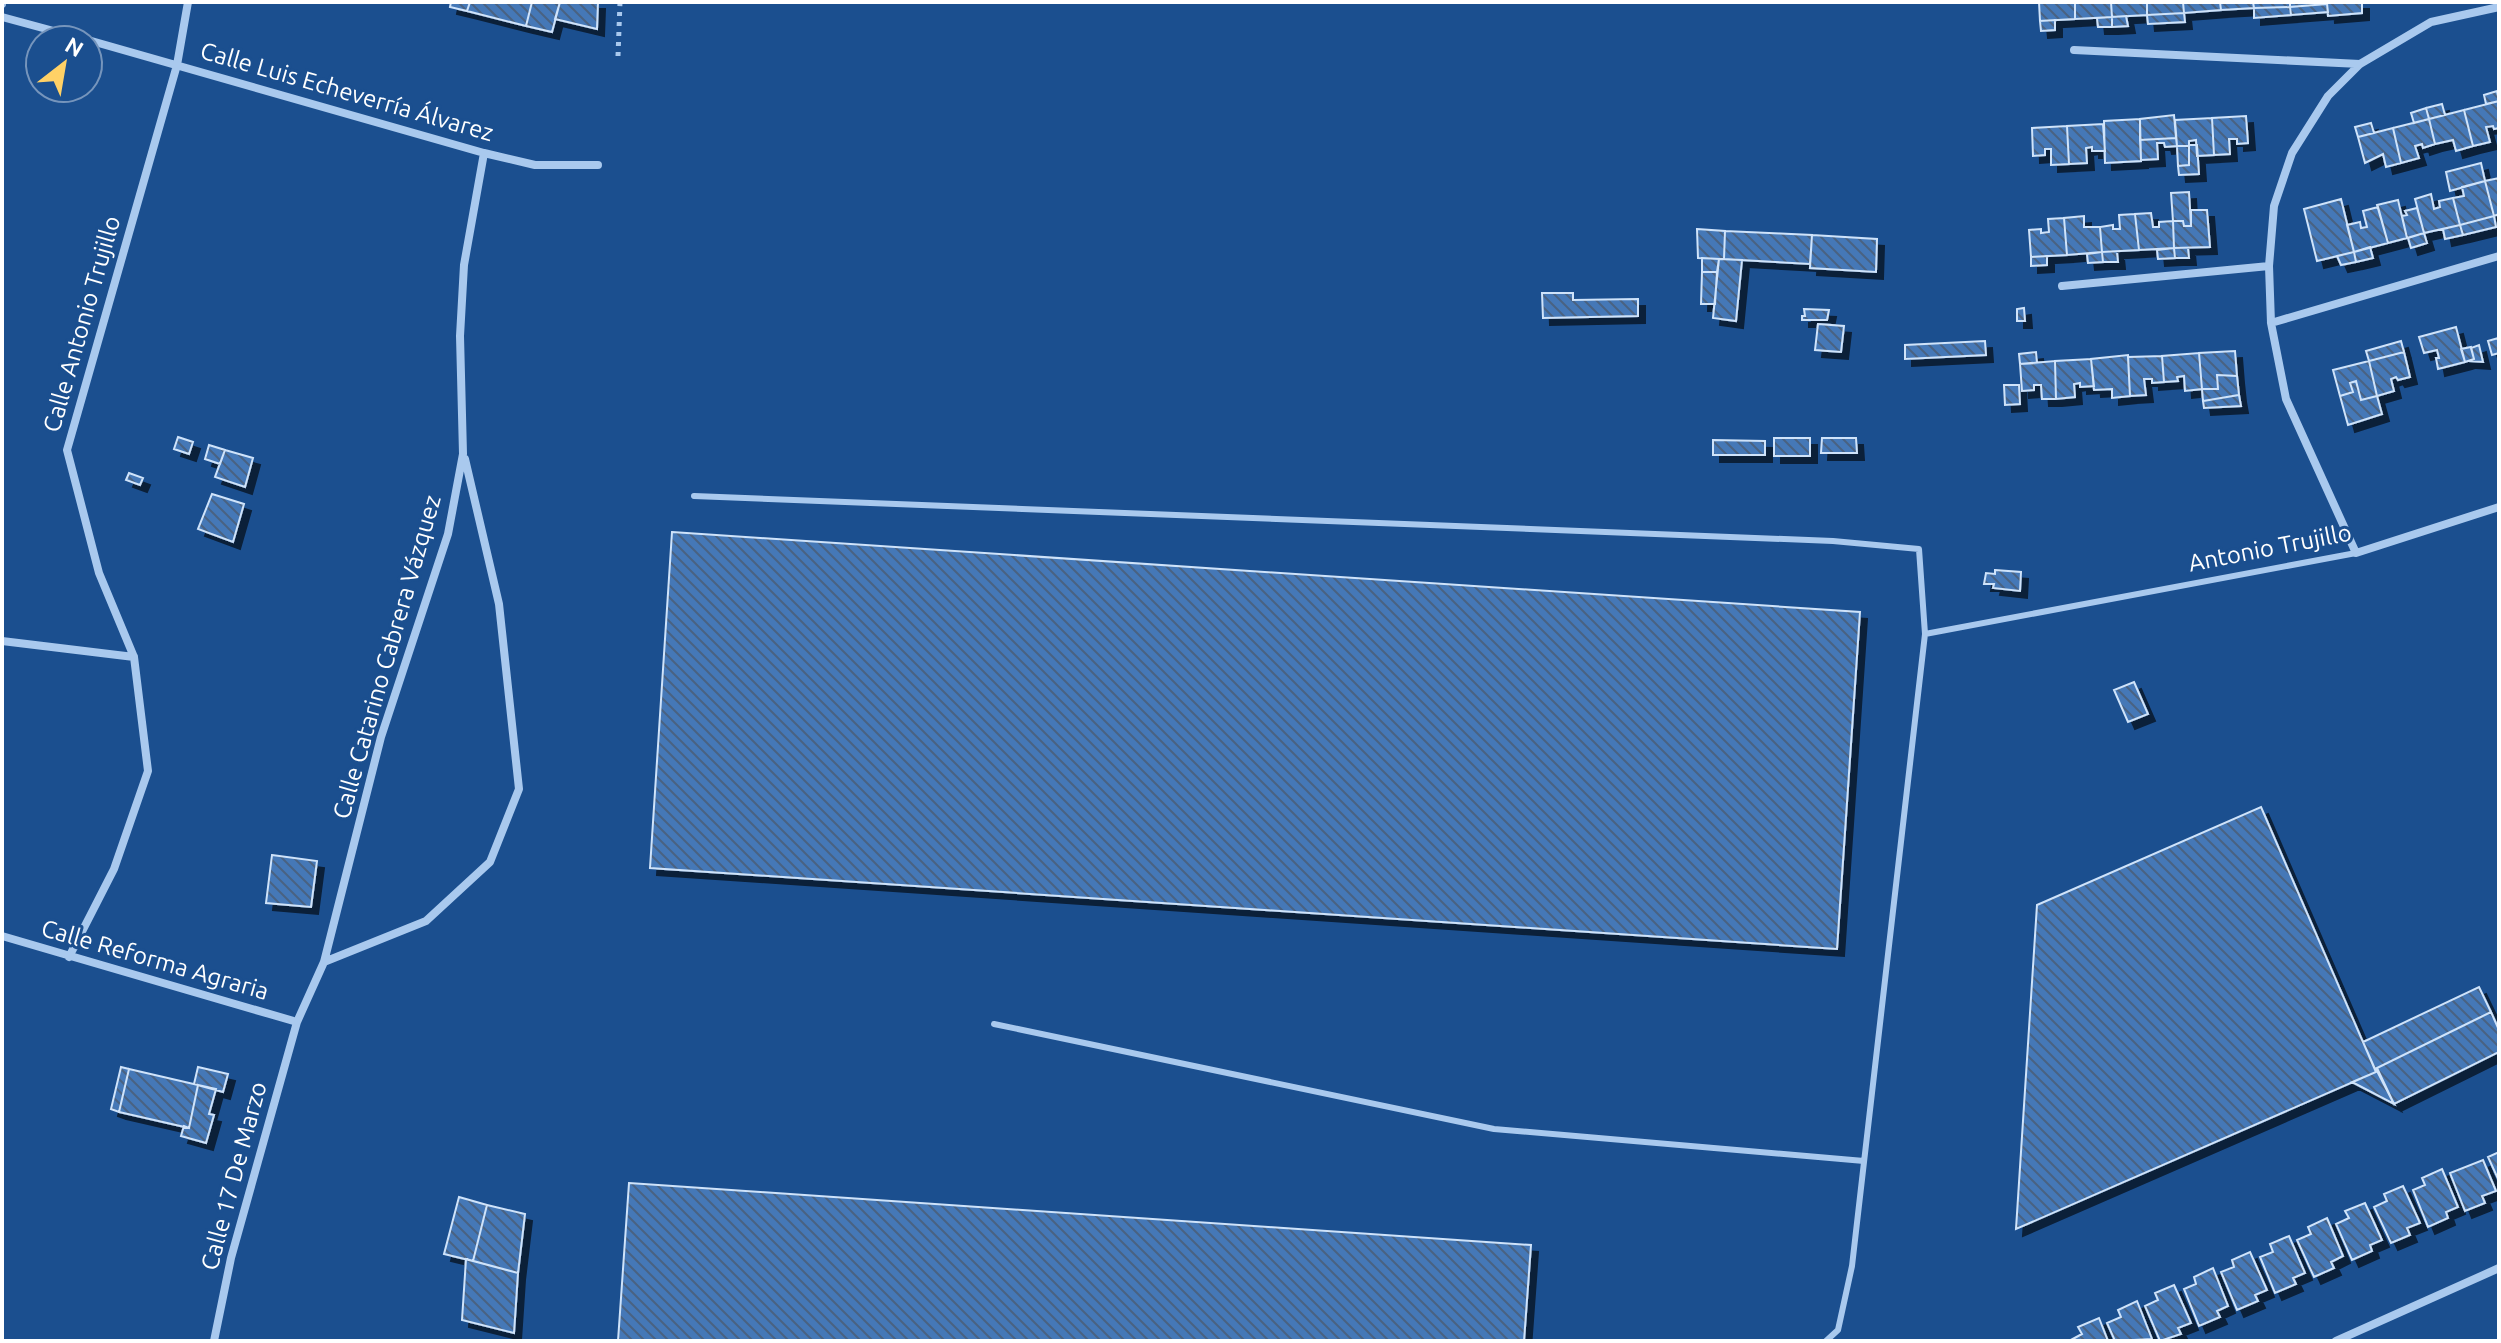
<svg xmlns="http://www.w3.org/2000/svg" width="2501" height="1343" viewBox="0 0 2501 1343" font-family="Ubuntu,sans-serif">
<defs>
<pattern id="building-back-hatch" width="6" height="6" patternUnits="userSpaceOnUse" patternTransform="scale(2)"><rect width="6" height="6" fill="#4478b7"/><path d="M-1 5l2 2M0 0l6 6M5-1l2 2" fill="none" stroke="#486282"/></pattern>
<filter id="shadow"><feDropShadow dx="7" dy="7" stdDeviation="0" flood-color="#0009"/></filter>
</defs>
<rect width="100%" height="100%" fill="#1b4f8f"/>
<path fill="url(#building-back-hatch)" stroke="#cfe3fa" stroke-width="2" filter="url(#shadow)" d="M 451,2 L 470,2 L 467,11 L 450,7 Z
M 470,2 L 532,2 L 526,26 L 467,11 Z
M 532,2 L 560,2 L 552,32 L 526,26 Z
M 560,2 L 598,2 L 597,29 L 555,19 Z
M 2039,2 L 2075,2 L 2075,19 L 2040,21 Z
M 2075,2 L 2111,2 L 2112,17 L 2075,19 Z
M 2111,2 L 2147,2 L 2147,15 L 2112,17 Z
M 2147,2 L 2183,2 L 2184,13 L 2147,15 Z
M 2183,2 L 2220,2 L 2221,10 L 2184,13 Z
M 2220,2 L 2253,2 L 2254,8 L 2221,10 Z
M 2253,2 L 2290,2 L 2290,7 L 2254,8 Z
M 2290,2 L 2327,2 L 2327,4 L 2290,7 Z
M 2327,2 L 2362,2 L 2362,13 L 2328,16 Z
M 2327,4 L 2328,12 L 2291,15 L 2290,7 Z
M 2290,7 L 2291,15 L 2254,18 L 2254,8 Z
M 2184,13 L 2185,22 L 2148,24 L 2147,15 Z
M 2126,16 L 2128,26 L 2112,27 L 2112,17 Z
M 2112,17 L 2112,27 L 2098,27 L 2097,18 Z
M 2055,20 L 2055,30 L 2041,31 L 2040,21 Z
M 2497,91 L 2499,101 L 2486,104 L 2484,95 Z
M 2499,101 L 2499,128 L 2494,129 L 2493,126 L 2486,127 L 2490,142 L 2473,146 L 2464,110 Z
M 2442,104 L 2445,115 L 2429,119 L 2426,108 Z
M 2426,108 L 2429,119 L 2414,123 L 2411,113 Z
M 2464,110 L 2473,146 L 2456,151 L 2453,140 L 2435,144 L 2429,119 Z
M 2174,115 L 2176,138 L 2140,140 L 2140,119 Z
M 2246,116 L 2248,143 L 2237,144 L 2237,139 L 2229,139 L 2230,154 L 2214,155 L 2212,118 Z
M 2212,118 L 2214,155 L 2197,156 L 2196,140 L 2189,141 L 2189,146 L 2177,146 L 2175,120 Z
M 2140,119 L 2141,161 L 2105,163 L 2104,121 Z
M 2429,119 L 2435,144 L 2423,148 L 2422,144 L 2415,146 L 2419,158 L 2401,163 L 2393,128 Z
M 2371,123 L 2374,133 L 2358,137 L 2355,127 Z
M 2103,124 L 2105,151 L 2092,151 L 2092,147 L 2086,148 L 2087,163 L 2069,164 L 2067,126 Z
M 2067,126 L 2069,164 L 2051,165 L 2051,149 L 2045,149 L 2045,155 L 2033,156 L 2032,128 Z
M 2393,128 L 2401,163 L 2386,167 L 2383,154 L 2365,163 L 2358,137 Z
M 2176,138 L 2177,146 L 2165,147 L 2164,143 L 2157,143 L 2158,159 L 2141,160 L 2140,140 Z
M 2189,145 L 2197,145 L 2199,174 L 2179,175 L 2178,166 L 2189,165 Z
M 2177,146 L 2189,146 L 2189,165 L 2178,166 Z
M 2481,163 L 2485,181 L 2450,191 L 2446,172 Z
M 2499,178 L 2499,214 L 2494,216 L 2485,181 Z
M 2485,181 L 2494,216 L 2460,225 L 2453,198 L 2464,196 L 2462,187 Z
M 2189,192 L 2191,226 L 2184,226 L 2183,221 L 2173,221 L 2171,193 Z
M 2431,194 L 2434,209 L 2440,207 L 2439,201 L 2453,198 L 2460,225 L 2424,233 L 2415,199 Z
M 2341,199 L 2354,252 L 2317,261 L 2304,209 Z
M 2398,200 L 2407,238 L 2388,243 L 2377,205 Z
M 2378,207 L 2388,243 L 2354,252 L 2347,225 L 2360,222 L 2361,228 L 2367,227 L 2363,211 Z
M 2417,208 L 2424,233 L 2407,238 L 2402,216 L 2407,215 L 2405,211 Z
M 2191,210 L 2207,210 L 2210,247 L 2174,248 L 2173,221 L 2183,221 L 2184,226 L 2191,226 Z
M 2151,213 L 2153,227 L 2159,227 L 2159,222 L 2173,221 L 2174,248 L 2139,250 L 2135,214 Z
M 2135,214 L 2139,250 L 2102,252 L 2100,227 L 2113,225 L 2113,229 L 2120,229 L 2119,215 Z
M 2084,216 L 2084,227 L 2100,227 L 2102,252 L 2067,255 L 2064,218 Z
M 2494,216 L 2496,227 L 2463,235 L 2460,225 Z
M 2064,218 L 2067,255 L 2031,257 L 2029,230 L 2041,229 L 2041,233 L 2049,232 L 2048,219 Z
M 2460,225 L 2463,235 L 2445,239 L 2443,229 Z
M 1697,229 L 1725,231 L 1724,259 L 1698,258 Z
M 1725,231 L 1812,235 L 1810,264 L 1724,259 Z
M 2424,233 L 2427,243 L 2411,248 L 2408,238 Z
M 1812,235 L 1877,239 L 1876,272 L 1810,268 Z
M 2370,247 L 2373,258 L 2356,262 L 2354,252 Z
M 2174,248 L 2175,258 L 2158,259 L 2157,250 Z
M 2174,248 L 2188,248 L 2189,258 L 2175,258 Z
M 2102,252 L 2103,262 L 2088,263 L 2087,254 Z
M 2102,252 L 2117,252 L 2118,262 L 2103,262 Z
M 2354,252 L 2356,262 L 2341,265 L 2337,256 Z
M 2047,256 L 2047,265 L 2031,266 L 2031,257 Z
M 1702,258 L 1719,259 L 1717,272 L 1702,272 Z
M 1719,259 L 1742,260 L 1736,321 L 1713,318 Z
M 1702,272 L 1717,272 L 1715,304 L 1701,304 Z
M 1542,293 L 1573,293 L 1573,300 L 1638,299 L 1638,316 L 1543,318 Z
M 2024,308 L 2025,321 L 2017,321 L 2017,309 Z
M 1804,309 L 1829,310 L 1827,320 L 1802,320 L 1802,316 L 1805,316 Z
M 1818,324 L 1844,326 L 1841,352 L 1815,350 Z
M 2456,327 L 2465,362 L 2438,369 L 2436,358 L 2439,358 L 2437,350 L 2424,353 L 2419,337 Z
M 2498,338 L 2499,353 L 2492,355 L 2488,341 Z
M 1985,341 L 1986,355 L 1905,359 L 1905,345 Z
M 2401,341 L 2404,352 L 2369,361 L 2366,351 Z
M 2479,345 L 2483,362 L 2469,361 L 2474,359 L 2471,348 Z
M 2471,347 L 2474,359 L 2465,362 L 2461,349 Z
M 2235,351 L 2237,376 L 2217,375 L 2218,389 L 2202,389 L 2199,353 Z
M 2036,352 L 2037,363 L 2020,364 L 2019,354 Z
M 2404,352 L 2410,377 L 2398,380 L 2396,377 L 2391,379 L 2394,391 L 2377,396 L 2369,361 Z
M 2199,353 L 2202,389 L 2185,391 L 2184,376 L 2177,377 L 2178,381 L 2164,382 L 2162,356 Z
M 2128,355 L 2130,396 L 2112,398 L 2112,389 L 2094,390 L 2091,359 Z
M 2162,356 L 2164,382 L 2152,383 L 2152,379 L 2144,379 L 2146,395 L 2130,396 L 2128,357 Z
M 2091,359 L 2094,386 L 2080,387 L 2080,383 L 2074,384 L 2075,397 L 2056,399 L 2055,361 Z
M 2055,361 L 2056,399 L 2042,399 L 2041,385 L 2034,385 L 2034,390 L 2022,391 L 2020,364 Z
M 2369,361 L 2377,396 L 2361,400 L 2356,381 L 2350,383 L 2353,392 L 2340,396 L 2333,370 Z
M 2217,375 L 2237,376 L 2239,395 L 2203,401 L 2202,389 L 2218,389 Z
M 2356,381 L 2361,400 L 2377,396 L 2382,414 L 2348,425 L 2340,396 L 2353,392 L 2350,383 Z
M 2004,385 L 2019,385 L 2020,404 L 2005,405 Z
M 2239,395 L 2241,406 L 2204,408 L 2203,401 Z
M 178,437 L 193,442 L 189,454 L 174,449 Z
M 1774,438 L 1810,438 L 1810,456 L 1774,456 Z
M 1822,438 L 1856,438 L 1857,453 L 1821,453 Z
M 1713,440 L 1765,441 L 1765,455 L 1713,455 Z
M 209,445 L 225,450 L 220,464 L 205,459 Z
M 225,450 L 253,458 L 245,487 L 215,477 Z
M 129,473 L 143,478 L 140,485 L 126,480 Z
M 212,494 L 244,504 L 233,542 L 198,529 Z
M 672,532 L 1860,612 L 1837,949 L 650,868 Z
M 1995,570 L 2021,572 L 2020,591 L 1993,588 L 1994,584 L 1984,584 L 1986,573 L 1995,574 Z
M 2134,682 L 2148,714 L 2128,722 L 2114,690 Z
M 2261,807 L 2376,1072 L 2016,1229 L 2037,905 Z
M 272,855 L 317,861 L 311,907 L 266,903 Z
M 2479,987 L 2491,1012 L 2375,1069 L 2363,1042 Z
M 2491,1012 L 2499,1030 L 2499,1052 L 2394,1104 L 2377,1068 Z
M 121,1067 L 129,1069 L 119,1112 L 111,1109 Z
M 198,1067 L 228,1074 L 223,1092 L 194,1084 Z
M 129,1069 L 198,1085 L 189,1128 L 119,1112 Z
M 2375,1069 L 2376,1069 L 2394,1104 L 2352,1082 L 2376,1072 Z
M 198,1085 L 216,1089 L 209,1114 L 214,1115 L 206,1143 L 181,1136 L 184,1126 L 189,1128 Z
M 2499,1152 L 2499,1181 L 2488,1157 Z
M 2483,1160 L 2496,1191 L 2482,1196 L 2485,1203 L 2465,1211 L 2450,1173 Z
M 2442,1169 L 2458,1207 L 2446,1212 L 2448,1218 L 2428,1227 L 2413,1190 L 2425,1185 L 2422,1178 Z
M 629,1183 L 1531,1245 L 1524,1341 L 618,1341 Z
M 2403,1186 L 2420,1223 L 2407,1228 L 2410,1235 L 2391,1243 L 2374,1207 L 2387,1201 L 2384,1194 Z
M 459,1197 L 487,1205 L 473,1261 L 444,1254 Z
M 2365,1203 L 2382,1240 L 2370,1245 L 2372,1251 L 2352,1260 L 2336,1224 L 2349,1218 L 2345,1211 Z
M 487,1205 L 525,1214 L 518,1273 L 473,1261 Z
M 2327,1218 L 2343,1256 L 2331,1262 L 2334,1268 L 2314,1277 L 2297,1240 L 2311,1234 L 2308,1227 Z
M 2289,1236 L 2305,1273 L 2293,1278 L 2296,1284 L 2275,1293 L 2260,1257 L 2273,1252 L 2270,1244 Z
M 2250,1252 L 2267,1290 L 2255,1295 L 2258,1301 L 2237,1310 L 2221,1272 L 2234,1267 L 2232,1260 Z
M 466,1259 L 518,1273 L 514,1333 L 462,1320 Z
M 2213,1268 L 2228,1306 L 2217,1311 L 2220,1317 L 2199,1326 L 2184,1289 L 2196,1284 L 2194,1277 Z
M 2174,1285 L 2191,1323 L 2178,1328 L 2181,1334 L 2160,1341 L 2145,1306 L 2158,1300 L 2155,1293 Z
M 2137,1301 L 2152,1339 L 2115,1341 L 2107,1323 L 2121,1317 L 2118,1310 Z
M 2099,1318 L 2108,1341 L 2069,1341 L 2082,1334 L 2078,1327 Z"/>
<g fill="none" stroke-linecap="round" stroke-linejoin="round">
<path stroke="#a9c9ee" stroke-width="5" stroke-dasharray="4 6" stroke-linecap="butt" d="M 618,56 L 620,2"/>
<path stroke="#a9c9ee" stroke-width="6" d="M 694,496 L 1833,541 L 1919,549 L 1925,634 L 1852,1266 L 1838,1330 L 1826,1341
M 1925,634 L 2356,553
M 994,1024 L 1494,1129 L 1864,1161"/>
<path stroke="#a9c9ee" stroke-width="8" d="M 2,4 L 2,2
M 2499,7 L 2431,22 L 2360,64 L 2328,96 L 2292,153 L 2274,206 L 2269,266 L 2271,323 L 2286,399 L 2356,553 L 2499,507
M 2,17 L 87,40
M 88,40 L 484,153 L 535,165 L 598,165
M 2074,50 L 2360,64
M 2062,286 L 2269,266
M 2271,323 L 2499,256
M 2,641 L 134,657
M 2,936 L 297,1022
M 69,957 L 114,869 L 148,771 L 134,657 L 99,573 L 67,450 L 177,65 L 188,2
M 324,962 L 426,921 L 490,862 L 519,789 L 499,604 L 465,459
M 214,1341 L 231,1258 L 297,1022 L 324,962 L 381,737 L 448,534 L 463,454 L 460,336 L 464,265 L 484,153
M 2336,1341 L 2499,1268"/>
</g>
<g text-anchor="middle" stroke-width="6" stroke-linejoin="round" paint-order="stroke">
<g font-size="24" fill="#fff" stroke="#1b4f8f">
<text transform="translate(347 92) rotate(16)" y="8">Calle Luis Echeverría Álvarez</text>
<text transform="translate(82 324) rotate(-74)" y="8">Calle Antonio Trujillo</text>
<text transform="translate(2270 548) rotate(-11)" y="8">Antonio Trujillo</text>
<text transform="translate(387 657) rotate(-74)" y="8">Calle Catarino Cabrera Vázquez</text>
<text transform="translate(155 960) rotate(16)" y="8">Calle Reforma Agraria</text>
<text transform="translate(234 1176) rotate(-75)" y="8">Calle 17 De Marzo</text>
</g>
</g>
<rect width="2501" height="1343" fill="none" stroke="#ffffff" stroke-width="8"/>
<g transform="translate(64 64) rotate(31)"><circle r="38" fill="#1b4f8f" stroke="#7695bc" stroke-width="2"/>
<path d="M0-6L14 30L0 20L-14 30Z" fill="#ffd166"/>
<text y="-12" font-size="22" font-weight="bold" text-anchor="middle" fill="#ffffff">N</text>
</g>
</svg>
